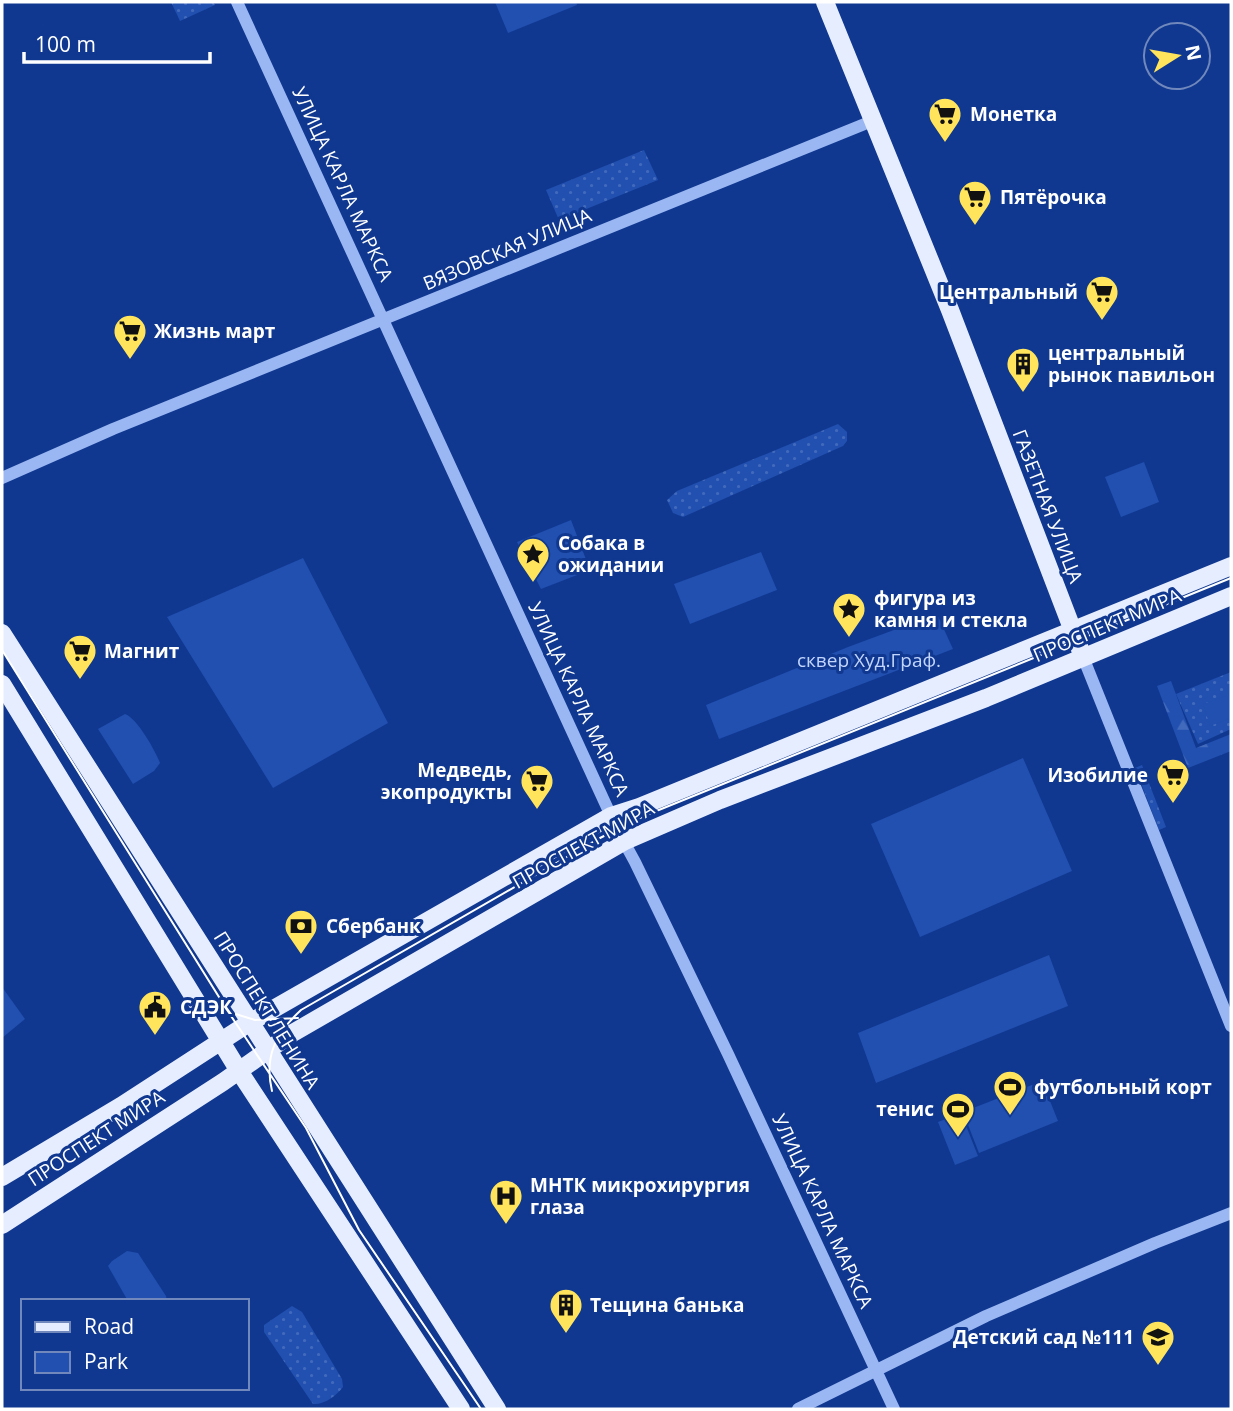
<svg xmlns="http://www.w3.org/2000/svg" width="1233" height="1411" viewBox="0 0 1233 1411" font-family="'Open Sans',sans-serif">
<defs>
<pattern id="grass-dots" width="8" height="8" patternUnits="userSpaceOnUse" patternTransform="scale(1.75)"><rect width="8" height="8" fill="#2150b0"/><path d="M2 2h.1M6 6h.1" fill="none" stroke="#426abc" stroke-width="1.8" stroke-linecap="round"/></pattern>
<pattern id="forest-firs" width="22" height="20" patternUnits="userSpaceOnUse" patternTransform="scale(1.75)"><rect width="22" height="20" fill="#2150b0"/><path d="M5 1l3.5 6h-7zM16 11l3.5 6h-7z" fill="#426abc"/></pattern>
</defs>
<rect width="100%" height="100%" fill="#103890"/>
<path fill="url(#grass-dots)" d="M 171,2 L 213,2 L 215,5 L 180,21 Z
M 644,150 L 658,180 L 559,220 L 546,190 Z
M 838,424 L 847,432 L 847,441 L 843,446 L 683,517 L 673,513 L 667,500 L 677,491 Z
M 1231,672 L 1231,729 L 1198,744 L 1176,694 Z
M 1142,765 L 1166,827 L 1159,830 L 1135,768 Z
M 292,1306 L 302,1312 L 342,1379 L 343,1387 C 336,1396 324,1405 313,1404 L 264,1332 L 264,1325 Z"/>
<path fill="url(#forest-firs)" d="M 1171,681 L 1196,748 L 1231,734 L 1231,751 L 1188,768 L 1157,686 Z"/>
<path fill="#2150b0" d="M 495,2 L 576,2 L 577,5 L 508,33 Z
M 1144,462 L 1159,502 L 1121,517 L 1105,477 Z
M 571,520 L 590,570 L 541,589 L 517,542 Z
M 761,552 L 777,590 L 690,624 L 674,584 Z
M 303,558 L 388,723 L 273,788 L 167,617 Z
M 937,614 L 953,649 L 719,739 L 706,705 L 848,647 Z
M 1231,694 L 1231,718 L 1210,726 L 1203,704 Z
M 125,714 C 137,718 155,750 160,763 L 154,771 L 133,784 L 98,729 Z
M 1023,758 L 1072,871 L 920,937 L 871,824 Z
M 1049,955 L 1068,1006 L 876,1083 L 858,1033 Z
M 2,987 L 25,1019 L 2,1038 Z
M 1042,1081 L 1058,1121 L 979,1153 L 963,1112 Z
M 961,1113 L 978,1156 L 955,1165 L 938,1122 Z
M 127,1251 L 138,1253 L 166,1296 L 167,1301 L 128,1301 L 108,1266 L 112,1261 Z"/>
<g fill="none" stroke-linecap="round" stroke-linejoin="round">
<path stroke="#9ab7f3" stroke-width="12" d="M 237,2 L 617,829 L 635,862 L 728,1054 L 894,1409
M 2,478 L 113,429 L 872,121
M 1083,657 L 1231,1026
M 798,1409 L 986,1316 L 1155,1243 L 1231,1213"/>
<path stroke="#e6edff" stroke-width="18" d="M 825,2 L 950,310 L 1083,657
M 2,633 L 497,1409
M 2,684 L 239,1071 L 461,1409
M 2,1177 L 121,1106 L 249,1023 L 611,816 L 639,807 L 1231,566
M 2,1225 L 223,1082 L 291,1034 L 625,841 L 720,800 L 986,698 L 1231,596"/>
<path stroke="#fff" stroke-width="2" d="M 2,650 L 229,1013 L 306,1128 L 359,1230 L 481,1409
M 226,1011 L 255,1020 L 298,1018
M 272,1091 C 264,1057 275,1034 301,1010 L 598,839 L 644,816 L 1231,578"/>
</g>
<defs>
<symbol id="supermarket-pin" viewBox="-11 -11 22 30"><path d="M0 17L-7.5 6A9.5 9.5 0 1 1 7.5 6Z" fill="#ffe45c" stroke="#103890"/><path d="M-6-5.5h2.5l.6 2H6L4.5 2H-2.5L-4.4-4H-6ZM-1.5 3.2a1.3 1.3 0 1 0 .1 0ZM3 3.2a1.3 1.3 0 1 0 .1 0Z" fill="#111"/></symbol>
<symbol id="building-pin" viewBox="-11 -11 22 30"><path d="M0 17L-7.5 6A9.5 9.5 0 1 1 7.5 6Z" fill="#ffe45c" stroke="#103890"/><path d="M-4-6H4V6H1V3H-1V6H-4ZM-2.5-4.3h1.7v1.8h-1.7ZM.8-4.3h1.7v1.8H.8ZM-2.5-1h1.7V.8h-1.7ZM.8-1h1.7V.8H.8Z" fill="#111"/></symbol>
<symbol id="sight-pin" viewBox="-11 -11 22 30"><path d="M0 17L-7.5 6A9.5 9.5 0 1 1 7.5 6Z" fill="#ffe45c" stroke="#103890"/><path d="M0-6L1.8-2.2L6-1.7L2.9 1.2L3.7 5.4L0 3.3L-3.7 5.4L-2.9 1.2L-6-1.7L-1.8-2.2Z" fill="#111"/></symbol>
<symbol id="bank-pin" viewBox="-11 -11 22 30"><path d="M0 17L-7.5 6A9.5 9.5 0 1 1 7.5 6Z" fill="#ffe45c" stroke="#103890"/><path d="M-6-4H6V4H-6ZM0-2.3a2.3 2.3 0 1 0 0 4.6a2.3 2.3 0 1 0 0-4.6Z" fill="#111"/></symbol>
<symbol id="civic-pin" viewBox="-11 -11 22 30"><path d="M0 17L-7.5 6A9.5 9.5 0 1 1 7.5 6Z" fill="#ffe45c" stroke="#103890"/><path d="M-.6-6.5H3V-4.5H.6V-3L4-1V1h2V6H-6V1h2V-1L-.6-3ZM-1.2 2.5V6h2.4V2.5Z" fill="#111"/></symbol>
<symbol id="stadium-pin" viewBox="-11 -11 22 30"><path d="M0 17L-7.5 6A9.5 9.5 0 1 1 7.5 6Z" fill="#ffe45c" stroke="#103890"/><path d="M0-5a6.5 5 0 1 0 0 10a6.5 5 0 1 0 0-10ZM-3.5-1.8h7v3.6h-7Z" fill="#111"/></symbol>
<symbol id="hospital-pin" viewBox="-11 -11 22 30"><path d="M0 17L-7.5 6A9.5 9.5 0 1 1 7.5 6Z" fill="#ffe45c" stroke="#103890"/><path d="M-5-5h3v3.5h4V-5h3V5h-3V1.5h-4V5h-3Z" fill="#111"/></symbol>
<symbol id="school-pin" viewBox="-11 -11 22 30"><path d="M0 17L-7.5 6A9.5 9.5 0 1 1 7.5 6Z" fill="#ffe45c" stroke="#103890"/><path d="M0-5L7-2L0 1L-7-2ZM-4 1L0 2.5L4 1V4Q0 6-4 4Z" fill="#111"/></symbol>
</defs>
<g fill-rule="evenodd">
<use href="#supermarket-pin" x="926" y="95" width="38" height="52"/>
<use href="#supermarket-pin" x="956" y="178" width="38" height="52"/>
<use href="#supermarket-pin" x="1083" y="273" width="38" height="52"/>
<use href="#supermarket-pin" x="111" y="312" width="38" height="52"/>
<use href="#building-pin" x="1004" y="345" width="38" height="52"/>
<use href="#sight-pin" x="514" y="535" width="38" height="52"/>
<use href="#sight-pin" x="830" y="590" width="38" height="52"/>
<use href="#supermarket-pin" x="61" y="632" width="38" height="52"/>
<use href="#supermarket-pin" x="1154" y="756" width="38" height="52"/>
<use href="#supermarket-pin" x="518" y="762" width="38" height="52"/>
<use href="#bank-pin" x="282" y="907" width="38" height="52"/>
<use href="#civic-pin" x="136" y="988" width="38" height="52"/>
<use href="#stadium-pin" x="991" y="1068" width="38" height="52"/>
<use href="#stadium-pin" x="939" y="1090" width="38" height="52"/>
<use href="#hospital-pin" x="487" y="1177" width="38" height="52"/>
<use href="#building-pin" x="547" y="1286" width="38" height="52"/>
<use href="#school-pin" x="1139" y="1318" width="38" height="52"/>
</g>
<g text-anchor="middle" stroke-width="6" stroke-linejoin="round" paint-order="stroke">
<g font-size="19" font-weight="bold" fill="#fff" stroke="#103890" text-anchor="start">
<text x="970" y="121">Монетка</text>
<text x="1000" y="204">Пятёрочка</text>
<text x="1078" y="299" text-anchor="end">Центральный</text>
<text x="154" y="338">Жизнь март</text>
<text x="1048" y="360">центральный<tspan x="1048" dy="22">рынок павильон</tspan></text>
<text x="558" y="550">Собака в<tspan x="558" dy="22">ожидании</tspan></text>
<text x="874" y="605">фигура из<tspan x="874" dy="22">камня и стекла</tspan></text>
<text x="104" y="658">Магнит</text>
<text x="512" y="777" text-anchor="end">Медведь,<tspan x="512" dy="22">экопродукты</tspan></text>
<text x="1148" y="782" text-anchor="end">Изобилие</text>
<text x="326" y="933">Сбербанк</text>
<text x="180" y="1014">СДЭК</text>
<text x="1034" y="1094">футбольный корт</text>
<text x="934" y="1116" text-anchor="end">тенис</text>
<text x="530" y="1192">МНТК микрохирургия<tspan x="530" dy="22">глаза</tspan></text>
<text x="590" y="1312">Тещина банька</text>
<text x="1134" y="1344" text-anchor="end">Детский сад №111</text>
</g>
<g font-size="19" fill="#fff" stroke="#103890">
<text transform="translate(343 184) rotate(65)" y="7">УЛИЦА КАРЛА МАРКСА</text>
<text transform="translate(507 249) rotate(-23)" y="7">ВЯЗОВСКАЯ УЛИЦА</text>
<text transform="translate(1048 506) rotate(69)" y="7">ГАЗЕТНАЯ УЛИЦА</text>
<text transform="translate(1107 625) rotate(-23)" y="7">ПРОСПЕКТ МИРА</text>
<text transform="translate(579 699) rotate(65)" y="7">УЛИЦА КАРЛА МАРКСА</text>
<text transform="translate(583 845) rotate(-29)" y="7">ПРОСПЕКТ МИРА</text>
<text transform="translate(267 1010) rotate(58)" y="7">ПРОСПЕКТ ЛЕНИНА</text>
<text transform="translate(96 1138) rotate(-33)" y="7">ПРОСПЕКТ МИРА</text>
<text transform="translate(823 1211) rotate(65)" y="7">УЛИЦА КАРЛА МАРКСА</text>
</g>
<g font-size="19" fill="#c2d5fe" stroke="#103890">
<text x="869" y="667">сквер Худ.Граф.</text>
</g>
</g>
<rect width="1233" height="1411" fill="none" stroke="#ffffff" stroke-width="7"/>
<rect x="21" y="1299" width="228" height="91" fill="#103890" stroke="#7088bc" stroke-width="2"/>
<rect x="35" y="1322" width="35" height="10" fill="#e6edff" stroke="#7088bc" stroke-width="2"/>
<text x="84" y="1334" font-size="21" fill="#ffffff">Road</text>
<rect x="35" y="1352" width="35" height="21" fill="#2150b0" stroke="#7088bc" stroke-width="2"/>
<text x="84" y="1369" font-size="21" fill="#ffffff">Park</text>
<g transform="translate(1177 56) rotate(79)"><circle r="33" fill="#103890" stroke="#7088bc" stroke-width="2"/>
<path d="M0-5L12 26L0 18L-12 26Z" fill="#ffe45c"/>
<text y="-10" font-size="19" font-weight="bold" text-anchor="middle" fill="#ffffff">N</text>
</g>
<path d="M24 52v10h186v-10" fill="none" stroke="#ffffff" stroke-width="3.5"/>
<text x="35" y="52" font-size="21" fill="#ffffff" stroke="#103890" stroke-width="5" paint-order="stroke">100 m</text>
</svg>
